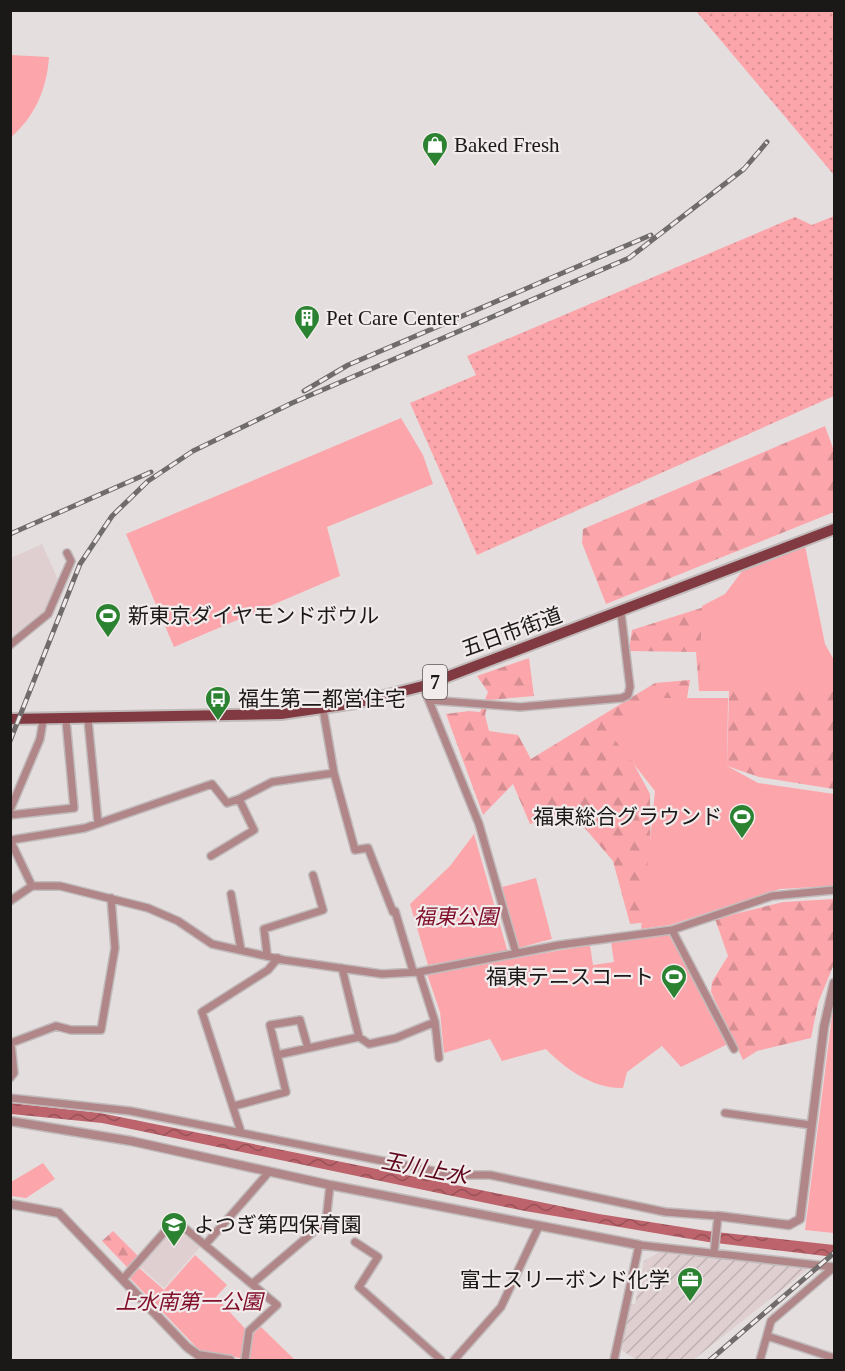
<svg xmlns="http://www.w3.org/2000/svg" width="845" height="1371" viewBox="0 0 845 1371" font-family="'Times New Roman','Noto Sans JP',serif">
<defs>
<pattern id="industrial-furrows" width="10" height="10" patternUnits="userSpaceOnUse" patternTransform="scale(1.5)"><rect width="10" height="10" fill="#dfcfd0"/><path d="M-1 1l2-2M0 10L10 0M9 11l2-2" fill="none" stroke="#bfb1b2"/></pattern>
<pattern id="grass-dots" width="8" height="8" patternUnits="userSpaceOnUse" patternTransform="scale(1.5)"><rect width="8" height="8" fill="#fca6ac"/><path d="M2 2h.1M6 6h.1" fill="none" stroke="#d78e93" stroke-width="1.8" stroke-linecap="round"/></pattern>
<pattern id="forest-firs" width="22" height="20" patternUnits="userSpaceOnUse" patternTransform="scale(1.5)"><rect width="22" height="20" fill="#fca6ac"/><path d="M5 1l3.5 6h-7zM16 11l3.5 6h-7z" fill="#d78e93"/></pattern>
<pattern id="water-waves" width="16" height="10" patternUnits="userSpaceOnUse" patternTransform="scale(1.5)"><rect width="16" height="10" fill="#bd636b"/><path d="M0 5q4-4 8 0t8 0" fill="none" stroke="#995157"/></pattern>
</defs>
<rect width="100%" height="100%" fill="#e5dede"/>
<path fill="#dfcfd0" d="M 42,544 L 60,584 L 49,610 L 11,641 L 11,558 Z
M 176,1224 L 201,1246 L 164,1288 L 138,1265 Z"/>
<path fill="url(#industrial-furrows)" d="M 661,1251 L 808,1269 L 693,1360 L 637,1360 L 621,1350 L 630,1304 L 635,1304 L 644,1261 Z"/>
<path fill="url(#grass-dots)" d="M 696,11 L 834,11 L 834,175 Z
M 834,216 L 834,396 L 477,555 L 410,403 L 476,375 L 467,356 L 795,217 L 812,225 Z"/>
<path fill="url(#forest-firs)" d="M 825,426 L 834,451 L 834,512 L 606,604 L 582,543 L 583,529 Z
M 723,601 L 834,661 L 834,789 L 759,777 L 727,766 L 729,691 L 699,691 L 696,652 L 629,651 L 632,630 Z
M 529,658 L 534,696 L 489,700 L 485,715 L 489,731 L 518,735 L 531,759 L 655,683 L 690,680 L 687,698 L 639,711 L 616,731 L 650,794 L 651,904 L 659,921 L 630,924 L 613,861 L 571,812 L 530,824 L 513,784 L 483,815 L 446,714 L 469,711 L 480,712 L 488,692 L 477,676 Z
M 834,899 L 834,964 L 818,1003 L 811,1038 L 757,1051 L 743,1060 L 711,992 L 712,982 L 728,956 L 715,919 L 783,902 Z
M 113,1231 L 138,1256 L 127,1267 L 102,1241 Z"/>
<path fill="#fca6ac" d="M 10,55 L 49,57 C 47,88 35,117 11,137 Z
M 401,418 L 423,455 L 433,484 L 327,527 L 340,576 L 174,647 L 126,534 Z
M 805,546 L 825,644 L 834,660 L 834,691 L 699,691 L 702,606 L 725,594 L 743,570 Z
M 660,698 L 728,698 L 727,766 L 758,783 L 834,794 L 834,886 L 780,889 L 670,925 L 641,929 L 655,791 L 607,730 L 642,703 Z
M 474,834 L 508,953 L 428,965 L 410,904 L 450,866 Z
M 536,878 L 552,939 L 518,948 L 502,887 Z
M 668,933 L 728,1044 L 681,1067 L 662,1046 L 627,1072 L 623,1088 C 594,1089 565,1069 546,1049 L 502,1061 L 490,1039 L 444,1053 L 440,1012 L 427,974 L 590,945 L 593,965 L 614,962 L 611,942 Z
M 834,1000 L 834,1233 L 805,1230 Z
M 43,1163 L 55,1179 L 26,1198 L 11,1196 L 11,1182 Z
M 195,1255 L 227,1285 L 216,1297 L 251,1335 L 261,1327 L 295,1360 L 253,1360 L 201,1352 L 129,1277 L 137,1266 L 164,1290 Z"/>
<path fill="url(#water-waves)" d="M 10,1103 L 100,1113 L 599,1214 L 707,1231 L 834,1245 L 834,1257 L 708,1242 L 525,1211 L 102,1123 L 11,1114 Z"/>
<g fill="none" stroke-linecap="round" stroke-linejoin="round">
<defs>
<path id="minor" d="M 10,645 L 48,614 L 71,561 L 67,553
M 423,686 L 479,824 L 516,953
M 429,700 L 520,707 L 622,698 L 628,695 L 630,687 L 621,613
M 323,709 L 334,773 L 355,850 L 368,848 L 393,912
M 88,720 L 98,823
M 239,799 L 272,782 L 334,773
M 10,810 L 40,739 L 43,721
M 10,815 L 74,808 L 66,720
M 10,840 L 32,886
M 11,840 L 85,828 L 212,784 L 227,803 L 239,799 L 254,830 L 211,856
M 32,886 L 60,886 L 148,908 L 178,921 L 212,944 L 284,960 L 382,974 L 419,972 L 559,945 L 672,930 L 772,896 L 834,890
M 231,894 L 241,950
M 10,901 L 32,886
M 395,911 L 413,971
M 672,930 L 734,1049
M 267,954 L 264,929 L 323,910 L 313,875
M 342,968 L 359,1037 L 369,1044 L 396,1038 L 435,1022 L 419,972
M 435,1022 L 439,1058
M 277,1055 L 359,1037
M 10,1078 L 14,1073 L 11,1043 L 56,1026 L 71,1030 L 101,1030 L 115,948 L 111,898
M 10,1098 L 130,1111 L 454,1175 L 490,1175 L 665,1212 L 718,1216 L 714,1253
M 234,1106 L 286,1092 L 270,1025 L 300,1020 L 308,1048
M 725,1113 L 811,1125
M 241,1132 L 202,1012 L 268,970 L 278,958
M 355,1242 L 378,1257 L 359,1287 L 441,1360
M 205,1245 L 269,1172
M 123,1279 L 175,1220 L 277,1305 L 249,1331 L 245,1360
M 252,1284 L 326,1221 L 330,1185
M 767,1336 L 834,1358
M 454,1360 L 501,1307 L 539,1226
M 614,1360 L 639,1245 L 834,1267
M 760,1360 L 771,1321 L 834,1267"/>
<path id="tertiary" d="M 10,1121 L 131,1141 L 330,1185 L 639,1245
M 10,1204 L 59,1213 L 187,1347 L 198,1355 L 230,1360
M 718,1216 L 789,1225 L 800,1219 L 824,1027 L 834,983"/>
<path id="primary" d="M 10,719 L 281,714 L 356,703 L 423,686 L 834,529"/>
</defs>
<use href="#minor" stroke="#c1baba" stroke-width="10"/>
<use href="#tertiary" stroke="#c1baba" stroke-width="11"/>
<use href="#primary" stroke="#c1baba" stroke-width="14"/>
<use href="#minor" stroke="#b08688" stroke-width="7"/>
<use href="#tertiary" stroke="#b08688" stroke-width="8"/>
<use href="#primary" stroke="#813a41" stroke-width="10"/>
<defs>
<path id="rail" d="M 304,391 L 348,365 L 651,235
M 10,534 L 151,472
M 10,741 L 80,564 L 112,516 L 148,481 L 193,451 L 292,403 L 629,258 L 744,169 L 767,142
M 710,1360 L 834,1253"/>
</defs>
<use href="#rail" stroke="#716c6c" stroke-width="5"/>
<use href="#rail" stroke="#f2ebeb" stroke-width="3" stroke-dasharray="9" stroke-linecap="butt"/>
</g>
<defs>
<symbol id="shop-pin" viewBox="-11 -11 22 30"><path d="M0 17L-7.5 6A9.5 9.5 0 1 1 7.5 6Z" fill="#2b8231" stroke="#f2ebeb"/><path d="M-5-2.5h2.3a2.7 3.5 0 0 1 5.4 0H5L5.5 6h-11ZM-1.5-2.5h3a1.5 2.3 0 0 0-3 0Z" fill="#fff"/></symbol>
<symbol id="building-pin" viewBox="-11 -11 22 30"><path d="M0 17L-7.5 6A9.5 9.5 0 1 1 7.5 6Z" fill="#2b8231" stroke="#f2ebeb"/><path d="M-4-6H4V6H1V3H-1V6H-4ZM-2.5-4.3h1.7v1.8h-1.7ZM.8-4.3h1.7v1.8H.8ZM-2.5-1h1.7V.8h-1.7ZM.8-1h1.7V.8H.8Z" fill="#fff"/></symbol>
<symbol id="stadium-pin" viewBox="-11 -11 22 30"><path d="M0 17L-7.5 6A9.5 9.5 0 1 1 7.5 6Z" fill="#2b8231" stroke="#f2ebeb"/><path d="M0-5a6.5 5 0 1 0 0 10a6.5 5 0 1 0 0-10ZM-3.5-1.8h7v3.6h-7Z" fill="#fff"/></symbol>
<symbol id="bus-pin" viewBox="-11 -11 22 30"><path d="M0 17L-7.5 6A9.5 9.5 0 1 1 7.5 6Z" fill="#2b8231" stroke="#f2ebeb"/><path d="M-5-6H5V4H4V6H2V4H-2V6H-4V4H-5ZM-3.5-4V0h7V-4ZM-3.5 1.2v1.5H-2V1.2ZM2 1.2v1.5H3.5V1.2Z" fill="#fff"/></symbol>
<symbol id="school-pin" viewBox="-11 -11 22 30"><path d="M0 17L-7.5 6A9.5 9.5 0 1 1 7.5 6Z" fill="#2b8231" stroke="#f2ebeb"/><path d="M0-5L7-2L0 1L-7-2ZM-4 1L0 2.5L4 1V4Q0 6-4 4Z" fill="#fff"/></symbol>
<symbol id="office-pin" viewBox="-11 -11 22 30"><path d="M0 17L-7.5 6A9.5 9.5 0 1 1 7.5 6Z" fill="#2b8231" stroke="#f2ebeb"/><path d="M-6-3h4V-5.5h4V-3h4V5H-6ZM-1-4.5V-3h2v-1.5ZM-6 0V1H6V0Z" fill="#fff"/></symbol>
</defs>
<g fill-rule="evenodd">
<use href="#shop-pin" x="420" y="130" width="30" height="40"/>
<use href="#building-pin" x="292" y="303" width="30" height="40"/>
<use href="#stadium-pin" x="93" y="601" width="30" height="40"/>
<use href="#bus-pin" x="203" y="684" width="30" height="40"/>
<use href="#stadium-pin" x="727" y="802" width="30" height="40"/>
<use href="#stadium-pin" x="659" y="962" width="30" height="40"/>
<use href="#school-pin" x="159" y="1210" width="30" height="40"/>
<use href="#office-pin" x="675" y="1265" width="30" height="40"/>
</g>
<g text-anchor="middle" stroke-width="4.5" stroke-linejoin="round" paint-order="stroke">
<rect fill="#f2ebeb" stroke="#5c5757" stroke-width="1.5" x="423" y="665" width="24" height="34" rx="4.5"/>
<g font-size="20" font-weight="bold" fill="#1b1818">
<text x="435" y="689">7</text>
</g>
<g font-size="21" fill="#1b1818" stroke="#f2ebeb" text-anchor="start">
<text x="454" y="152">Baked Fresh</text>
<text x="326" y="325">Pet Care Center</text>
<text x="128" y="623">新東京ダイヤモンドボウル</text>
<text x="238" y="706">福生第二都営住宅</text>
<text x="722" y="824" text-anchor="end">福東総合グラウンド</text>
<text x="654" y="984" text-anchor="end">福東テニスコート</text>
<text x="194" y="1232">よつぎ第四保育園</text>
<text x="670" y="1287" text-anchor="end">富士スリーボンド化学</text>
</g>
<g font-size="21" fill="#1b1818" stroke="#f2ebeb">
<text transform="translate(512 632) rotate(-20)" y="7">五日市街道</text>
</g>
<g font-size="21" font-style="italic" fill="#810f2a" stroke="#f2ebeb">
<text x="456" y="924">福東公園</text>
<text x="189" y="1309">上水南第一公園</text>
</g>
<g font-size="22" font-style="italic" fill="#5c051b" stroke="#f2ebeb">
<text transform="translate(425 1168) rotate(11)" y="8">玉川上水</text>
</g>
</g>
<rect width="845" height="1371" fill="none" stroke="#1b1818" stroke-width="24"/>
</svg>
